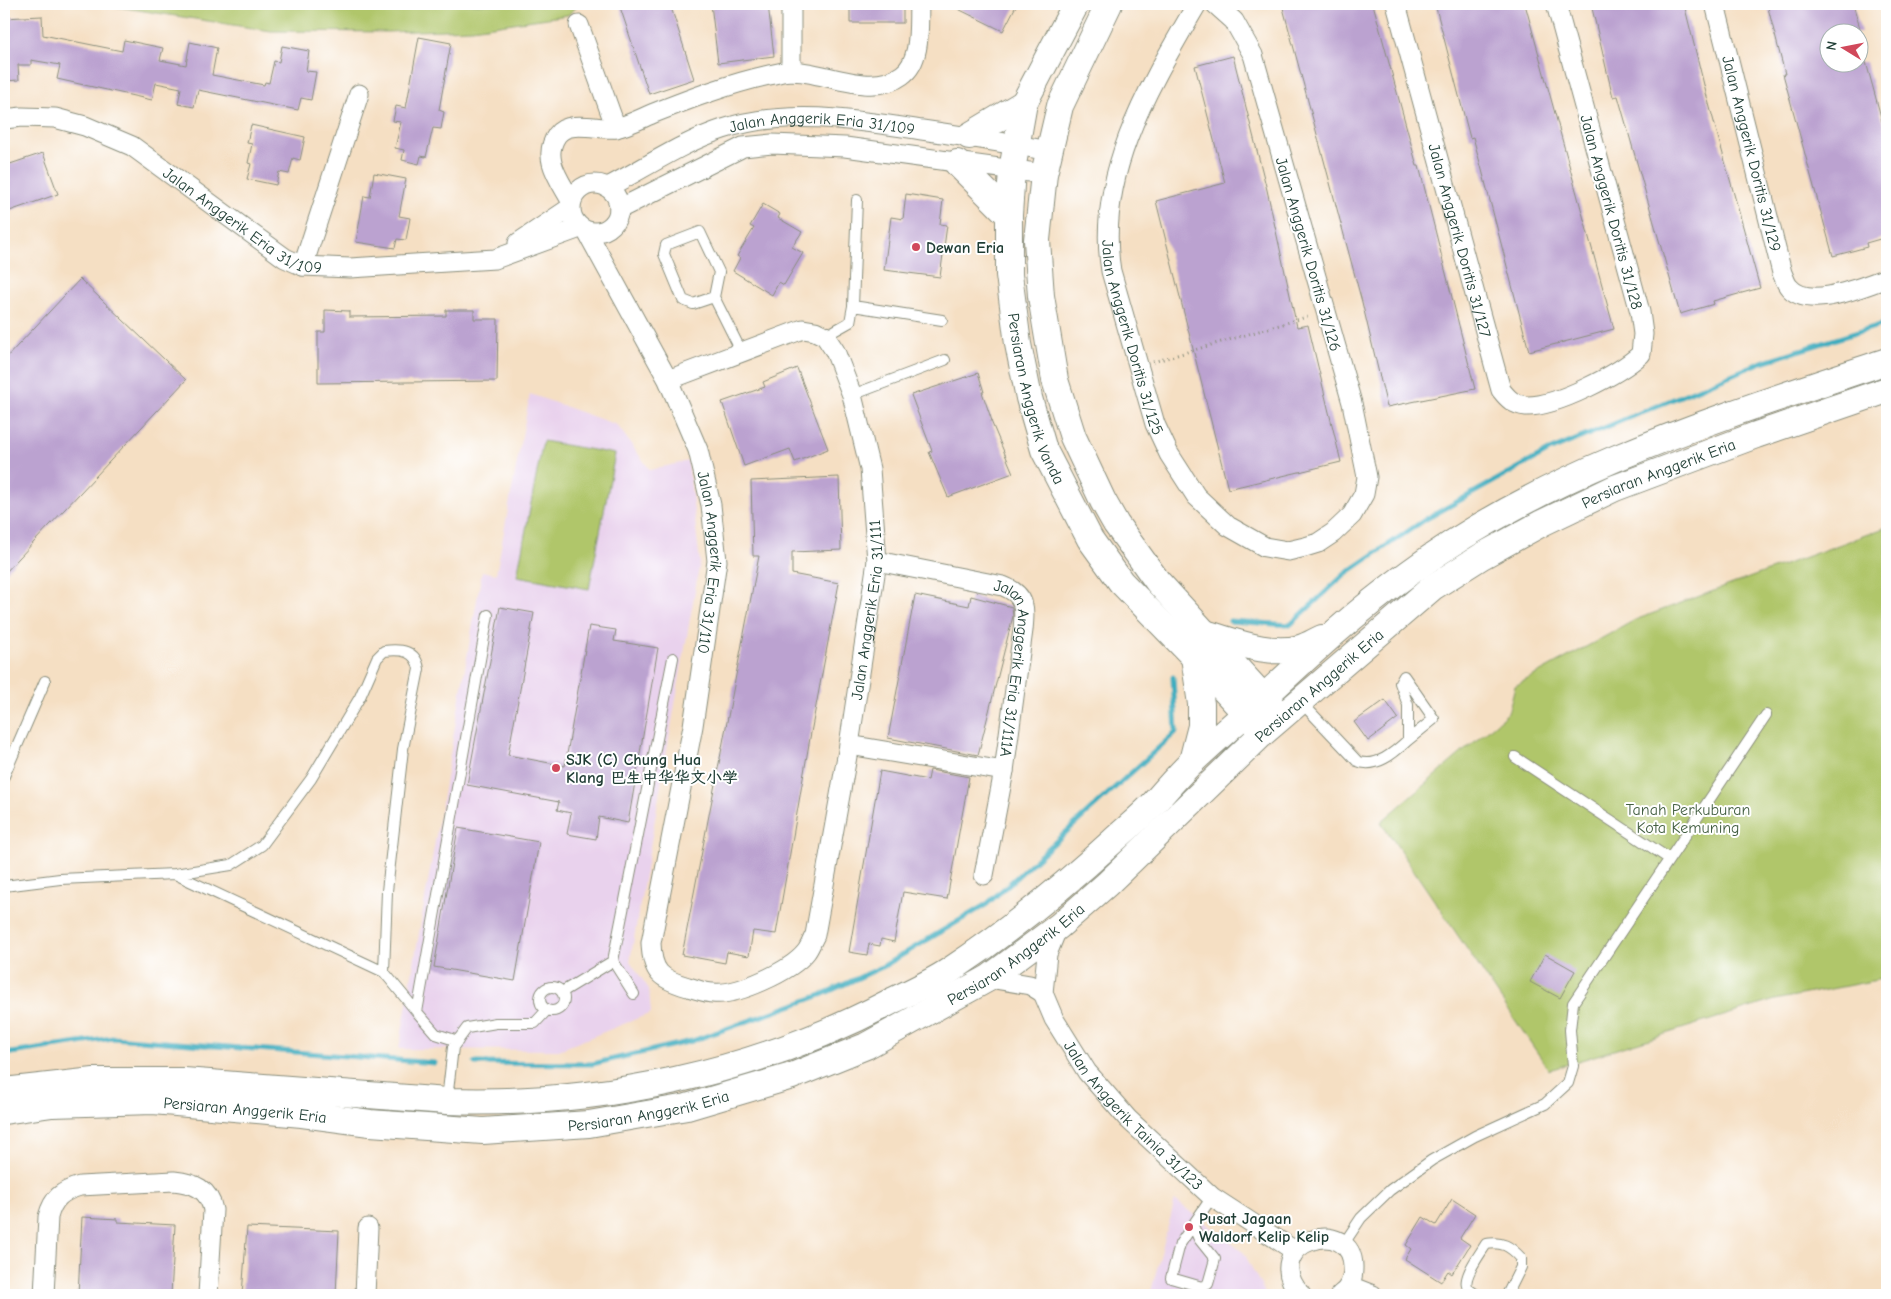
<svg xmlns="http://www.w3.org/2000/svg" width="1891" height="1299" viewBox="0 0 1891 1299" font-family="'Comic Neue','LXGW WenKai TC',sans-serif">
<rect width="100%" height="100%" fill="#fff"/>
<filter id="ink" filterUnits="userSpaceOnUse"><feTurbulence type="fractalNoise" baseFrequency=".02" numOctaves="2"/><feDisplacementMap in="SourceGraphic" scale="10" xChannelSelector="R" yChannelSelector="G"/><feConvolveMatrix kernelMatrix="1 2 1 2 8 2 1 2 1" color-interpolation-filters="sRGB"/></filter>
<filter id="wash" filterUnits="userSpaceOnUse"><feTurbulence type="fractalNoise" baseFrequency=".0096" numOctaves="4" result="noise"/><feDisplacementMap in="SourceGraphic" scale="20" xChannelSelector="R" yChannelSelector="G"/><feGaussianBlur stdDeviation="1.12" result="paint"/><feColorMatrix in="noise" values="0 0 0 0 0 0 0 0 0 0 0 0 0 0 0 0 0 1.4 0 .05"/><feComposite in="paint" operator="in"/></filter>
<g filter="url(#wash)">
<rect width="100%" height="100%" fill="#f5dfc3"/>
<path fill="#e9d2ed" d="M 530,394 L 617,425 L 650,470 L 688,461 L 700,562 L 630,961 L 649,989 L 651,1013 L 559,1050 L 399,1049 L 482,571 L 496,574 Z
M 1175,1200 L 1244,1253 L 1266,1295 L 1150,1295 Z"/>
<path fill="#b0c66b" stroke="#688250" d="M 100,4 L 580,4 L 568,15 L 472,29 L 387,32 L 271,31 Z
M 543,441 L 615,454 L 589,589 L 517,576 Z
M 1887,527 L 1887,978 L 1775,1000 L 1549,1070 L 1381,822 L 1508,713 L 1515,686 L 1635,620 Z"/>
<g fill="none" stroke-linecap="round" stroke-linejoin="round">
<path stroke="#41adbf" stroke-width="5" d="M 1230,621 L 1290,625 L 1345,574 L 1426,519 L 1549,451 L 1762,362 L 1887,323
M 4,1054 L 113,1038 L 435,1063
M 475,1063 L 592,1064 L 692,1041 L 821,995 L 882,967 L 987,904 L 1176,732 L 1173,677"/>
</g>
<g id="blocks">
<path fill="#bba2d0" d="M 619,4 L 670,4 L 694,79 L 649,94 Z
M 711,4 L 768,4 L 774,56 L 718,63 Z
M 850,4 L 903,4 L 903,23 L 850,23 Z
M 948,4 L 1017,4 L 1003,31 Z
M 1282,4 L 1373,4 L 1417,166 L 1419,166 L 1475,389 L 1387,407 L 1362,302 Z
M 1435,4 L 1525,4 L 1614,329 L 1529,351 L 1482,170 L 1473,137 L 1470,138 Z
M 1591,4 L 1684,4 L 1706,93 L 1760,288 L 1713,301 L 1714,304 L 1680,314 L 1618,96 L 1613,97 Z
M 1767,4 L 1853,4 L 1861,32 L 1828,32 L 1828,62 L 1866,62 L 1887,139 L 1887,237 L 1866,243 L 1867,247 L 1833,256 L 1783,74 L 1785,74 Z
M 42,16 L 43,35 L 122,51 L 124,40 L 163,48 L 160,60 L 186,65 L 190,42 L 217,48 L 212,75 L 264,85 L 265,82 L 269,83 L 274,61 L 279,62 L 282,46 L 309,51 L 306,71 L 316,72 L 311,100 L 301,98 L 298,110 L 198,90 L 194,107 L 178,104 L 181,88 L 156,83 L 152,100 L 57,79 L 60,65 L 31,60 L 31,65 L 18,65 L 19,80 L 4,81 L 4,18 Z
M 419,37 L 451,43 L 439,110 L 444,112 L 441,129 L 433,128 L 426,157 L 421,156 L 419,164 L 402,160 L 404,150 L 395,148 L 401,122 L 393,121 L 396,106 L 406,108 Z
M 1233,56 L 1267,190 L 1297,327 L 1308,325 L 1341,462 L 1228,489 L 1156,201 L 1225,183 L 1195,66 Z
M 251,125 L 305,137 L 300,160 L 293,158 L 289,174 L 279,172 L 276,185 L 247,179 L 251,164 L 248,163 L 252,144 L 247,143 Z
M 43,153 L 58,194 L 4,213 L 4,166 Z
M 374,173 L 406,179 L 399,216 L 410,218 L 406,240 L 397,239 L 395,248 L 356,242 L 364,196 L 370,197 Z
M 906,194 L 943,200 L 940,224 L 947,225 L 940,277 L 884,270 L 891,217 L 903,219 Z
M 763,204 L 780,214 L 778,218 L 802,232 L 792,247 L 803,253 L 784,285 L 779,282 L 772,295 L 733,271 L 740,258 L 737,256 L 754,228 L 750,226 Z
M 80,279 L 186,380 L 4,574 L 4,360 Z
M 325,310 L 349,311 L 349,317 L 446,316 L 446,310 L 474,310 L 474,319 L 498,319 L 497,381 L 318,383 L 318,332 L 325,332 Z
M 797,368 L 828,449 L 795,462 L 790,449 L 744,466 L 722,402 L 765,387 L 763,382 Z
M 978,373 L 984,392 L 982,392 L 992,421 L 991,421 L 1013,473 L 948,497 L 929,452 L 932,451 L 911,395 Z
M 839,477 L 841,550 L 792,552 L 792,574 L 839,583 L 810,738 L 776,934 L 753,931 L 749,956 L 727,952 L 725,963 L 682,955 L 759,556 L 753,556 L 751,481 Z
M 915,595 L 969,606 L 971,596 L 1012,607 L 1013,616 L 978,755 L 888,738 Z
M 500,607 L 534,613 L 508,755 L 565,766 L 589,626 L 616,630 L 614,641 L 658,648 L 628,823 L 599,817 L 596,839 L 567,834 L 571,813 L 557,810 L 559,802 L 467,785 Z
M 1385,700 L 1398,718 L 1368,741 L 1354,722 Z
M 930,770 L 969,777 L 947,899 L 903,892 L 894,942 L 881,939 L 880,946 L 869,944 L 867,955 L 849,952 L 880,771 L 928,780 Z
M 458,828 L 539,842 L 515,981 L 434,967 Z
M 1545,954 L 1575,971 L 1560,998 L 1530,982 Z
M 1452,1199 L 1475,1214 L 1460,1238 L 1470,1245 L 1452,1274 L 1448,1271 L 1441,1282 L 1405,1259 L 1411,1249 L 1406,1245 L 1423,1217 L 1436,1225 Z
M 82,1217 L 118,1219 L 118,1222 L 175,1225 L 171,1295 L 78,1295 Z
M 247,1227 L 339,1231 L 336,1295 L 242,1295 Z"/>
</g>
</g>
<g filter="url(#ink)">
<use href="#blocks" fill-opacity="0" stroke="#8a8e7c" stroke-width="1"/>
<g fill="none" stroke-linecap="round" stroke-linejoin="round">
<defs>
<path id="lane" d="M 714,297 L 693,304 L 683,300 L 664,254 L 666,245 L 700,232 L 719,272 L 714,297 L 741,351
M 853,306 L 942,320
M 825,336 L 850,322 L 853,306 L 857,200
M 852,395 L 945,360
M 1404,676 L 1434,719 L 1408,740 L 1408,705 L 1400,683 Z
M 1301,702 L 1357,761 C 1376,769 1394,753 1408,740
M 1515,757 L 1668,858
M 4,776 L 45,681
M 175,874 L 384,972 L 417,1012
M 4,886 L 60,879 L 175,874 L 231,865 L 262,845 L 311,779 L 360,697 L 377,658 L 384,651 C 401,649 416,650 419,669 L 403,749 L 387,891 L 384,972
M540 999a12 12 0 1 1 24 0a12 12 0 1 1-24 0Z
M 562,992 L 613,961
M 634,994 L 613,961 L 673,658
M 458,1041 L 436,1034 L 417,1012 L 488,615
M 447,1100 L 453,1047 L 467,1028 L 496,1023 L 535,1023 L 547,1010
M 1193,1226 L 1199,1239 L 1215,1259 L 1208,1284 L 1202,1287 L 1171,1278 L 1180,1244 L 1212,1197
M 1343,1245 L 1361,1218 L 1390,1190 L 1432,1160 L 1475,1136 L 1545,1104 L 1568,1083 L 1573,1066 L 1570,1030 L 1573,1003 L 1766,715
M 1477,1295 C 1474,1293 1469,1290 1468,1288 C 1461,1278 1481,1253 1486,1244 C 1502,1241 1510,1246 1521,1258 L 1521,1267 L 1507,1295"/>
<g id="street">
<path d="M 791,4 L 791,71"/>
<path id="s1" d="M 1197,4 C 1150,85 1095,174 1111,271 L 1155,424 L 1169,454 L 1196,496 L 1228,526 L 1265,547 L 1288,551 L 1305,547 L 1318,543 L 1333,533 L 1352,515 L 1364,494 L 1367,477 L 1352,403 L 1253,55 L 1234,21 L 1215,4"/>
<path id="s2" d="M 1396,4 L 1501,390 C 1508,399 1514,405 1526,406 C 1556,407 1619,374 1641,354 L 1643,334 L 1640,312 L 1556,4"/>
<path id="s3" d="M 1715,4 L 1782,273 C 1784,277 1786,284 1789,287 C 1808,311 1864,286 1887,278"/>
<path d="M 579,25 L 616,128"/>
<path id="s4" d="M 4,119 L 22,117 L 55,118 L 85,126 L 132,146 L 285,258 L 303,266 L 350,268 L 495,259 L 580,228"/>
<circle cx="595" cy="208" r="24"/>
<path id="s5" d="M 608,187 C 645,168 683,142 723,129 C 787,108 857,120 922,130 C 964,136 1007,143 1049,151"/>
<path d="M 571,201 C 560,180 541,158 557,135 C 569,119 598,130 615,128 C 627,126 642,118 654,113 C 692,98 729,84 769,75 C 776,74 784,71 791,71 C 824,71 871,98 902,75 C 922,61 918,25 919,4"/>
<path d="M 619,209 L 743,147 L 772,144 L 845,147 L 1044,174"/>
<path id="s6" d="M 587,232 L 668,380 L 698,450 L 711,505 L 717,561 L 693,726 L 651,943 C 652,972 660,979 688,987 C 696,989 705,993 713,993 C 737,996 791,971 806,952 C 810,947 812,940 815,935 L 849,745 L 877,561 L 870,469 L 852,395 L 835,351 L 825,336 L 815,331 L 803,329 L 668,380"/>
<path d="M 518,243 L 570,208"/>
<path d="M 303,266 L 359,94"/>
<path id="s7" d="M 877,561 L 1003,586 C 1026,595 1025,608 1023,630 L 1004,771 L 984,875"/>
<path d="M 849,745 L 1004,771"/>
<path d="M 989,978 L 1030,985 L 1043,993 L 1047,954 L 1058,927"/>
<path id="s8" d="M 1043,993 L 1054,1019 L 1087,1072 L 1128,1119 L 1212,1197 L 1295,1251"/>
<path d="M 1350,1286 L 1373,1295"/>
<path d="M 44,1295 L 48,1217 C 53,1198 62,1191 80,1186 L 174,1181 C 194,1183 209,1189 213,1210 L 208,1295"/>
<path d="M 365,1295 L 368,1228"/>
<path d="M 1301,1295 C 1255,1242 1355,1212 1353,1269 C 1353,1279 1349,1289 1340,1295"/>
</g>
<g id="secondary">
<path id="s9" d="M 1076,4 L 1024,103 L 1012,170 L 1009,215 L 1009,275 L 1018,344 L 1029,398 L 1044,450 L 1090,539 L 1121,582 L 1194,657 L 1258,727"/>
<path d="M 1109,4 L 1060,106 L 1044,174 L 1037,240 L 1041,296 L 1055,380 L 1073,437 L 1103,501 L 1116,524 L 1158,582 L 1274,709"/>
<path d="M 969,136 L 1024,103"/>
<path d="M 957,163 L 1009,215"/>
<path d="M 1208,634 C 1236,642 1270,656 1300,648 C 1308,646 1315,641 1322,638"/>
<path d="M 1192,761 L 1201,726 L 1201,704 L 1194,657"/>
<path d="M 4,1091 L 94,1081 L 184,1081 L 447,1101 C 600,1106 755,1073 890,1002 C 910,992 931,983 949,971 C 1006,933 1062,888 1113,841 C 1127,828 1142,816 1155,802 C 1168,787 1181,772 1195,759 C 1217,738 1241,718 1263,698 C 1310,654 1357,611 1409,573 C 1551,468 1722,417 1887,361"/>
<path id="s10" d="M 4,1111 L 52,1104 L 153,1101 L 302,1114 L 370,1123 L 483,1131 L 589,1124 L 687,1107 L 792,1076 L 866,1046 L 989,978 L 1059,926 L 1107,884 L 1263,733 L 1433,587 L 1482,556 L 1542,523 L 1615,488 L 1756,435 L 1887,390"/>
</g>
</defs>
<use href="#lane" stroke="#8a8e7c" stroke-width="12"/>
<use href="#street" stroke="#8a8e7c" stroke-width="21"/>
<use href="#secondary" stroke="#8a8e7c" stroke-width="28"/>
<path stroke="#8a8e7c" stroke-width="3" stroke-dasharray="1 4" stroke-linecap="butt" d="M 1153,362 L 1310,316"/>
<use href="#lane" stroke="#fff" stroke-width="10"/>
<use href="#street" stroke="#fff" stroke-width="19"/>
<use href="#secondary" stroke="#fff" stroke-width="26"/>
</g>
</g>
<g fill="#d1495b" stroke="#fff" stroke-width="2">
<circle cx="916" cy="247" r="5"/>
<circle cx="556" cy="768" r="5"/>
<circle cx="1189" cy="1227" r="5"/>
</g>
<g text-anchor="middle" stroke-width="4" stroke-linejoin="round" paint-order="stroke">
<g font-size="16" fill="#1f3d34" stroke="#fff">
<text dy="6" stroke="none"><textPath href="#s5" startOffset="229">Jalan Anggerik Eria 31/109</textPath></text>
<text dy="6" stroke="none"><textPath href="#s3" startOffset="154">Jalan Anggerik Doritis 31/129</textPath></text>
<text transform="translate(1612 212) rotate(75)" y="6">Jalan Anggerik Doritis 31/128</text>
<text dy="6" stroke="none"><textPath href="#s4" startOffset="268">Jalan Anggerik Eria 31/109</textPath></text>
<text dy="6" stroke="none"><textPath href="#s2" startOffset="245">Jalan Anggerik Doritis 31/127</textPath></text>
<text transform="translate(1309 254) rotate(74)" y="6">Jalan Anggerik Doritis 31/126</text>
<text dy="6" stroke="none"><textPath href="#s1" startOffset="356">Jalan Anggerik Doritis 31/125</textPath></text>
<text dy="6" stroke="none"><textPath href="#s9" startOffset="412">Persiaran Anggerik Vanda</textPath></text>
<text dy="6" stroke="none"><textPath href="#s10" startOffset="1862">Persiaran Anggerik Eria</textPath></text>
<text dy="6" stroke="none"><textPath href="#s6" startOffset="359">Jalan Anggerik Eria 31/110</textPath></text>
<text dy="6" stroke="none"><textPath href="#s6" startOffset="1288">Jalan Anggerik Eria 31/111</textPath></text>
<text dy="6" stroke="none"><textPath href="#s7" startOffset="215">Jalan Anggerik Eria 31/111A</textPath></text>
<text dy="6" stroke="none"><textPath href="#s10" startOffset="1458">Persiaran Anggerik Eria</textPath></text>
<text dy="6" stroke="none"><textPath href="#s10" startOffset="1052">Persiaran Anggerik Eria</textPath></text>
<text dy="6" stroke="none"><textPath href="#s10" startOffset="242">Persiaran Anggerik Eria</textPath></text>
<text dy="6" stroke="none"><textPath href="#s10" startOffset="648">Persiaran Anggerik Eria</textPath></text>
<text dy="6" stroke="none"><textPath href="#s8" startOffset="154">Jalan Anggerik Tainia 31/123</textPath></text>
</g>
<g font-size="16" font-weight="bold" fill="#1f3d34" stroke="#fff" text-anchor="start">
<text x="926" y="253">Dewan Eria</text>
<text x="566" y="765">SJK (C) Chung Hua<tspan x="566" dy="18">Klang 巴生中华华文小学</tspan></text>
<text x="1199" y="1224">Pusat Jagaan<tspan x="1199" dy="18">Waldorf Kelip Kelip</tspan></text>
</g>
<g font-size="16" fill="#435f42" stroke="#fff">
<text x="1688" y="815">Tanah Perkuburan<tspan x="1688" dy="18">Kota Kemuning</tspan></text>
</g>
</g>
<rect width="1891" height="1299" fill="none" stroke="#fff" stroke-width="20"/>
<g transform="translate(1844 48) rotate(280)"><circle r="24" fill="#ffffff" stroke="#a5b1ae"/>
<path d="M0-4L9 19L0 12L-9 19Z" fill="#d1495b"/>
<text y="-8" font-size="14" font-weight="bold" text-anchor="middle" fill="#1f3d34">N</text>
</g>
</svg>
